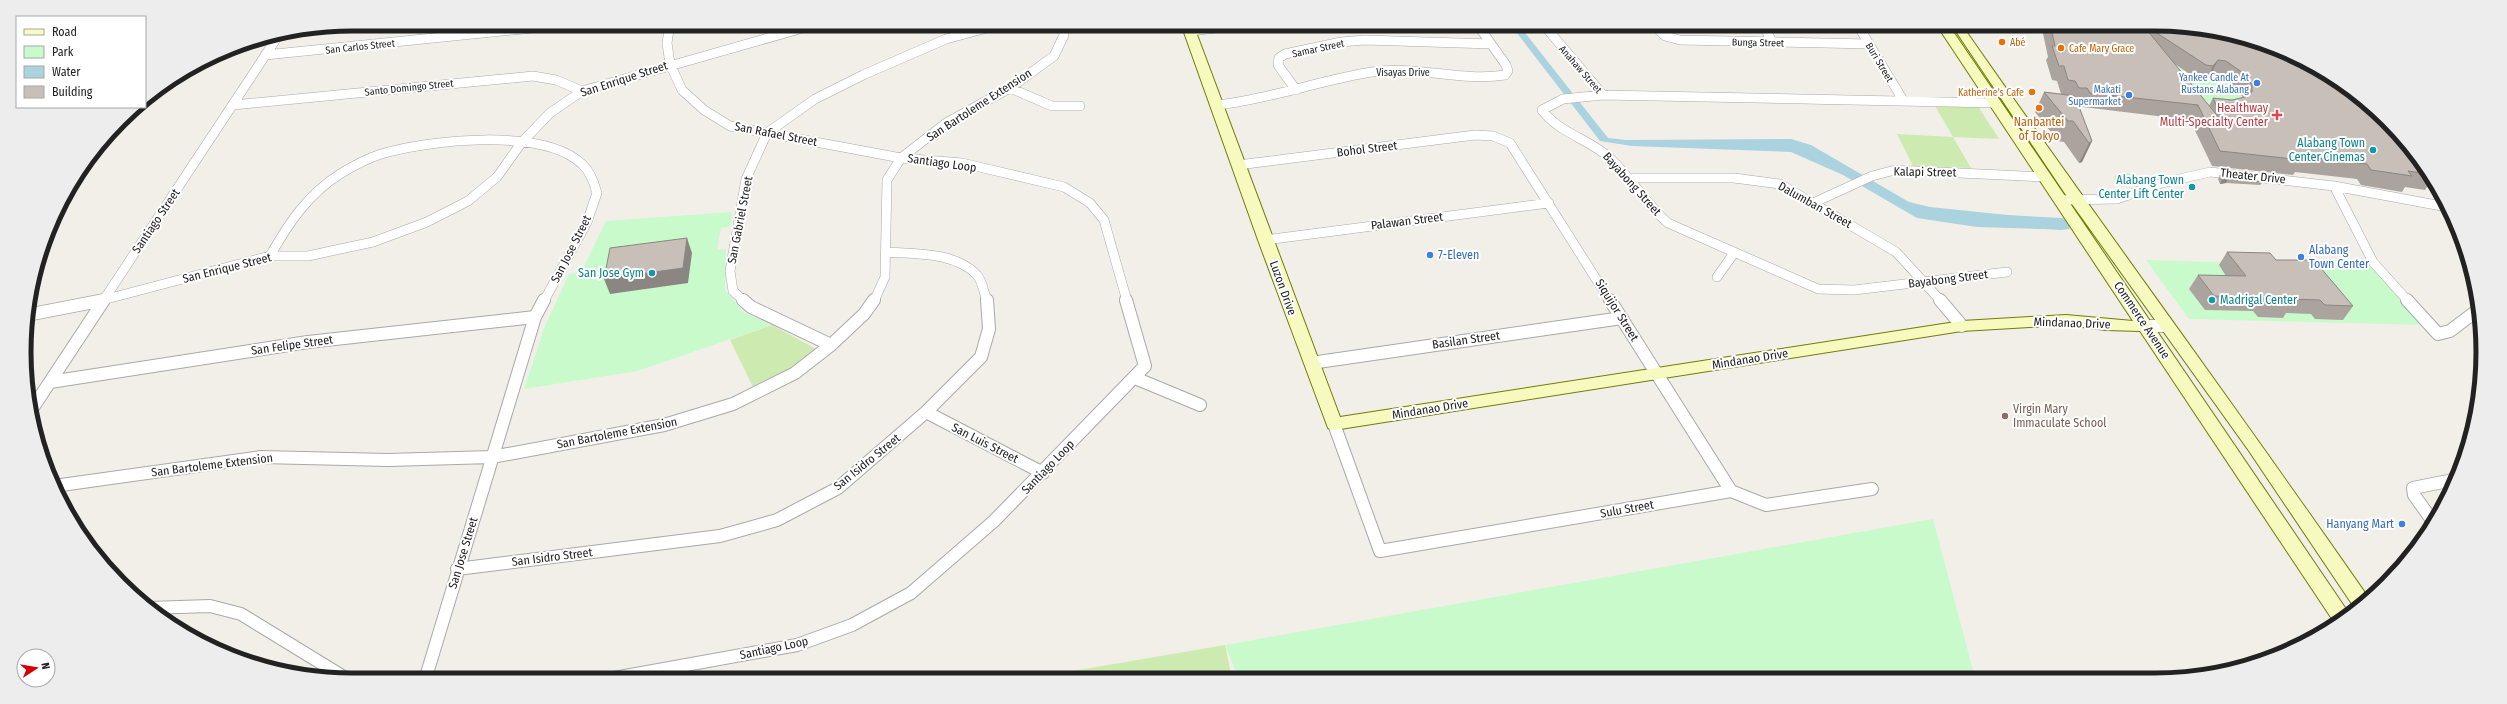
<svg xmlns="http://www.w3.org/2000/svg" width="2507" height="704" viewBox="0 0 2507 704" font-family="'Fira Sans Condensed',sans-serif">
<rect width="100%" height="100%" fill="#f2efe9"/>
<path fill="#cdebb0" d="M 1934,104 L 1978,106 L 1999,139 L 1953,137 L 1971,168 L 1913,166 L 1897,134 L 1953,137 Z
M 2119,173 L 2127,173 L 2140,178 L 2121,186 L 2114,180 L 2115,176 Z
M 772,325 L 816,349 L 783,373 L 753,387 L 730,340 Z
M 1225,645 L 1232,679 L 1026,679 Z"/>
<path fill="#c8facc" d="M 2169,63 C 2195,68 2231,71 2244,100 L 2204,111 L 2195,106 Z
M 732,212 L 730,227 L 721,228 L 717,250 L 726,249 L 725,290 L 743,312 L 772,325 L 637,371 L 524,389 L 545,326 L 569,274 L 581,273 L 606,221 Z
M 2146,260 L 2372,267 L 2426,325 L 2189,319 Z
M 1933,519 L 1975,678 L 1239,679 L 1225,645 Z"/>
<path fill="#aad3df" d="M 1510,24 L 1518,24 L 1608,138 L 1626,140 L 1791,139 L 1811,145 L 1909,202 L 1930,207 L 2037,218 L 2043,229 L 1977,227 L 1917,218 L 1843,175 L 1791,152 L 1632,146 L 1600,141 Z"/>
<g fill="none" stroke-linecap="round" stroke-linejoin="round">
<path fill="#aad3df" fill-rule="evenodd" d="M 2007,215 L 2061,218 L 2069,219 L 2072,224 L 2069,229 L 2061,230 L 1999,226 L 1996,221 L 1999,216 Z"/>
<defs>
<path id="street-far1" d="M 670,24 L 667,43 L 670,64 L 682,90 L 704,110 L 730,126 L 901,158 L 962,163 L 1064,187 L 1090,203 L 1104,220 L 1127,301
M 1543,24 L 1603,95
M 1653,24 L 1665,36 L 1680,40 L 1869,44
M 1763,24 L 1772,42
M 1857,24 L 1903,100
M 1190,31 L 1251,24
M 265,55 L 573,24
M 1010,88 L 1052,106 L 1080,106
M 1296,90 L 1278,65 L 1279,58 L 1285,54 L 1341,42 L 1365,40 L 1491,44
M 1995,103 L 1603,95 L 1563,99 L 1542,110 C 1560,134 1590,139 1611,159 C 1632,179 1646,204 1668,223 L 1818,289 L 1854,290 L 2007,272
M 233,105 L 533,76 L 556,80 L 582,91
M 1218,105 C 1271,99 1320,80 1372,72 C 1416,65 1461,82 1505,75 L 1508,71 L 1506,65 L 1477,24
M 1238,165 L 1475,135 L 1493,136 L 1510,143 L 1610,301
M 1627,178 L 1734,178 L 1780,184 L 1896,252 L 1941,301
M 2334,186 L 2373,262 L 2408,301
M 2059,200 L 2117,199 L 2162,183 L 2210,172 L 2334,186 L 2447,207
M 1813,203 L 1872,176 L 1895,170 L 2044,177
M 1265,240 L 1549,203
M 887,252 C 915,254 956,252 977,275 C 982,280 984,293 987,301
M 270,256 C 288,224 308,194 340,174 C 353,166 366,159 381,154 C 428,140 543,127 582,164 C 590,171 594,182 597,193 L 587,222 L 544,301
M 1717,277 L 1734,253
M 99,301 L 270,256 L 308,256 L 373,242 L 427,222 L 468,201 L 497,177 L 522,142 L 550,113 L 582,91 L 817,24
M 103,301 L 280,33
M 744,301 L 733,291 L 730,271 L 746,179 L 767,133 L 815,99 L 863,75 L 946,39 L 1002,24
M 874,301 L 885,277 L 887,180 L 901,158 L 946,123 L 1010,88 L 1054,56 L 1064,35 L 1063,24"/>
<path id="street" d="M 743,300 L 751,307 L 831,345
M 1610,300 L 1731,491
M 1940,300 L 1962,326
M 2407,300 L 2438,334 L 2450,331 L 2479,309
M 27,315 L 104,300
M 2145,326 L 2168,326
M 1311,363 L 1622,318
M 1135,378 L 1200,405
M 50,382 L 308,342 L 535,317
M 32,409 L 104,300
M 926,412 L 1043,473
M 1334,424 L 1380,551 L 1731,491 L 1766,505 L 1872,489
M 54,486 L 261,457 L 388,460 L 492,457 L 664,425 L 733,404 L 795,373 L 831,345 L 864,314 L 874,300
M 2434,523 L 2414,495 L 2413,488 L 2453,480
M 457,569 L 720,536 L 777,520 L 838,488 L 926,412 L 981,357 L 989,329 L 987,300
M 149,608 L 210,606 L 241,614 L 347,679
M 425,680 L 535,317 L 544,300
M 603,680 L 797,645 L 852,625 L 911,593 L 994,521 L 1145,366 L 1126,300"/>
<path id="secondary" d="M 1181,24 L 1193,24 L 1340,417 L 1962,321 L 2066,315 L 2133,321 L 1936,24 L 1948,24 L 2348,612 L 2334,622 L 2140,331 L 2106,330 L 2066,325 L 1962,331 L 1334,430 L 1328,428 L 1258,240 Z
M 1951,24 L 1961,24 C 2095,216 2234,404 2368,597 L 2354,607 L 2249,451 L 2072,204 Z"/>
</defs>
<use href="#street-far1" stroke="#a9a9a9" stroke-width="10"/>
<use href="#street" stroke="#a9a9a9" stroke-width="14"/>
<use href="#secondary" stroke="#707d05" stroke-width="2"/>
<use href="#street-far1" stroke="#fff" stroke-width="9"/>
<use href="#street" stroke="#fff" stroke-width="12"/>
<use href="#secondary" fill="#f7fabf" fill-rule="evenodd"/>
</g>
<path fill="#aba49e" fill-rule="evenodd" d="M 2041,24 L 2155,24 L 2219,30 L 2428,170 L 2435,183 L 2431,181 L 2425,190 L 2405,187 L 2402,192 L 2361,185 L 2357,179 L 2295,172 L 2293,175 L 2212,166 L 2190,120 L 2083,107 L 2080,103 L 2077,103 L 2092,141 L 2082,162 L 2079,163 L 2064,142 L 2058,141 L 2035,112 L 2044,92 L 2061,94 L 2057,81 L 2052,80 L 2046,60 L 2048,57 ZM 2175,64 L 2198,80 L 2206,80 L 2211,74 L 2218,75 L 2238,90 L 2243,98 L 2232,100 L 2213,98 L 2209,106 Z
M 2220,175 L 2263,182 L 2260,185 L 2226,183 L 2220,184 L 2218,179 Z
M 2227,252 L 2276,260 L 2353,306 L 2343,320 L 2315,319 L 2311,314 L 2286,313 L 2283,318 L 2258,317 L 2253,311 L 2205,310 L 2189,289 L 2198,275 L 2226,276 L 2219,265 Z"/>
<path fill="#8b8681" d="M 2218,60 L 2211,74 L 2206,80 L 2213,66 Z
M 2092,141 L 2082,162 L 2079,163 L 2089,143 Z
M 2228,179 L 2226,183 L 2220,184 L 2222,180 Z
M 687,238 L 692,253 L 688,283 L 610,294 L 604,279 Z"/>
<path fill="#c7bfb8" stroke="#8b8681" d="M 2050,24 L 2142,24 L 2225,125 L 2213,98 L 2232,100 L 2245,97 L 2252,92 L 2252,85 L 2246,75 L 2226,61 L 2218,60 L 2213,66 L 2206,65 L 2143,24 L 2155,24 L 2219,30 L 2280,49 L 2337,79 L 2387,120 L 2428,170 L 2430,174 L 2408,171 L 2412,176 L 2371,170 L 2367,164 L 2300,156 L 2302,160 L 2220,151 L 2198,105 L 2090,93 L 2087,88 L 2079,88 L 2075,81 L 2068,80 L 2064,66 L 2059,66 L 2052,46 L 2055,46 Z
M 2044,92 L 2075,96 L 2092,141 L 2089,143 L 2073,121 L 2068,121 Z
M 2220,175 L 2263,182 L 2228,179 L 2222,180 Z
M 687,238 L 683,268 L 604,279 L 610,248 Z
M 2227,252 L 2270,253 L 2276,260 L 2314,260 L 2353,306 L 2325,305 L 2320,300 L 2288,299 L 2292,304 L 2267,303 L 2262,297 L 2214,296 L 2198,275 L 2246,276 Z"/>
<g fill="#e8710a" stroke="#fff" stroke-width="1.5">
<circle cx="2002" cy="42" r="4"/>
<circle cx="2061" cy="48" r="4"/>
<circle cx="2032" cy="92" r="4"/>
<circle cx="2039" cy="108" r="4"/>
</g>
<g fill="#3f7fe0" stroke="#fff" stroke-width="1.5">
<circle cx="2257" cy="83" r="4"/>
<circle cx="2129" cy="95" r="4"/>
<circle cx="1430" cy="255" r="4"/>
<circle cx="2301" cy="257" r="4"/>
<circle cx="2402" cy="524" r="4"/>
</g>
<path fill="#e0444e" stroke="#fff" stroke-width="1.5" d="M2275 109h4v4h4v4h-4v4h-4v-4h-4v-4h4z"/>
<g fill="#0f9aa8" stroke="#fff" stroke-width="1.5">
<circle cx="2373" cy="150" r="4"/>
<circle cx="2192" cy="187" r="4"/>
<circle cx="652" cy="273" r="4"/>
<circle cx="2212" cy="300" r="4"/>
</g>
<circle fill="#8d6e63" stroke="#fff" stroke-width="1.5" cx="2005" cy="416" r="4"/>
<g text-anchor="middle" stroke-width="4" stroke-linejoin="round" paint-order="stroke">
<g font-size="10" fill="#222" stroke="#fff">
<text transform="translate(1758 42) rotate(1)" y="4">Bunga Street</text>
<text transform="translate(360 46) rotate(-6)" y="4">San Carlos Street</text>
<text transform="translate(1318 48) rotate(-12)" y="4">Samar Street</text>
<text transform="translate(1880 62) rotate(59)" y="4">Buri Street</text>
<text transform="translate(1581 69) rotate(49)" y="4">Anahaw Street</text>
<text x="1403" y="76">Visayas Drive</text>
<text transform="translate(409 87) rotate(-6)" y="4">Santo Domingo Street</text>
</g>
<g font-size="10" fill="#c56008" stroke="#fff" text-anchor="start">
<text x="2010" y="46">Abé</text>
<text x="2069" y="52">Cafe Mary Grace</text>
<text x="2024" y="96" text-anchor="end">Katherine's Cafe</text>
</g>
<g font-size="10" fill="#366cbe" stroke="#fff" text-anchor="end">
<text x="2249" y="81">Yankee Candle At<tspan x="2249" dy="12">Rustans Alabang</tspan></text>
<text x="2121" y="93">Makati<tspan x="2121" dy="12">Supermarket</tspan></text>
</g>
<g font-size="12" fill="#222" stroke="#fff">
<text transform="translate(624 79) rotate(-18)" y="4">San Enrique Street</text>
<text transform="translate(979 105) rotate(-33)" y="4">San Bartoleme Extension</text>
<text transform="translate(776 134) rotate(11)" y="4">San Rafael Street</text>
<text transform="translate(1367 149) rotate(-7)" y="4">Bohol Street</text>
<text transform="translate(942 163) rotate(8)" y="4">Santiago Loop</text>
<text transform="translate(1925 172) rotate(1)" y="4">Kalapi Street</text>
<text transform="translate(2253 176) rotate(6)" y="4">Theater Drive</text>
<text transform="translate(1632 184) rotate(48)" y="4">Bayabong Street</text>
<text transform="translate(1815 205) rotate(29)" y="4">Dalumban Street</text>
<text transform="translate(740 220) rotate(-79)" y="4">San Gabriel Street</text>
<text transform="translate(156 221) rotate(-56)" y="4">Santiago Street</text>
<text transform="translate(1407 221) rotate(-7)" y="4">Palawan Street</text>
<text transform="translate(571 249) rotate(-63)" y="4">San Jose Street</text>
<text transform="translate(227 268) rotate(-14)" y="4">San Enrique Street</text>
<text transform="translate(1948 279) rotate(-7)" y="4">Bayabong Street</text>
<text transform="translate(1283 288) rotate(70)" y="4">Luzon Drive</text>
<text transform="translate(1617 310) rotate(58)" y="4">Siquijor Street</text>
<text transform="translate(2142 320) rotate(56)" y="4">Commerce Avenue</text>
<text transform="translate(2072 323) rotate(2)" y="4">Mindanao Drive</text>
<text transform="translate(1466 340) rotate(-8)" y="4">Basilan Street</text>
<text transform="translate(292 345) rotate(-8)" y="4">San Felipe Street</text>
<text transform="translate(1750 359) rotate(-9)" y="4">Mindanao Drive</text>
<text transform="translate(1430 409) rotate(-9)" y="4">Mindanao Drive</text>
<text transform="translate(617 433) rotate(-11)" y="4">San Bartoleme Extension</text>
<text transform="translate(985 443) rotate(27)" y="4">San Luis Street</text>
<text transform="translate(867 462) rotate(-39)" y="4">San Isidro Street</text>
<text transform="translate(212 465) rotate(-7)" y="4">San Bartoleme Extension</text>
<text transform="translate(1048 467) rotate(-46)" y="4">Santiago Loop</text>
<text transform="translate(1627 509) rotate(-10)" y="4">Sulu Street</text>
<text transform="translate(463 553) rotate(-73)" y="4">San Jose Street</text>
<text transform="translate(552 557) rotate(-7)" y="4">San Isidro Street</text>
<text transform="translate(774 648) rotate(-12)" y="4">Santiago Loop</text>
</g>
<g font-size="12" fill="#be3a42" stroke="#fff" text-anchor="end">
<text x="2268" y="112">Healthway<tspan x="2268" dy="14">Multi-Specialty Center</tspan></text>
</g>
<g font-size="12" fill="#c56008" stroke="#fff">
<text x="2039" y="126">Nanbantei<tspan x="2039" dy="14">of Tokyo</tspan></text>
</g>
<g font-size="12" fill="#0d838f" stroke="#fff" text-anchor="end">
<text x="2365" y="147">Alabang Town<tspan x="2365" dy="14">Center Cinemas</tspan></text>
<text x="2184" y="184">Alabang Town<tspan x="2184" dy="14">Center Lift Center</tspan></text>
<text x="644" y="277">San Jose Gym</text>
<text x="2220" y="304" text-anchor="start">Madrigal Center</text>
</g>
<g font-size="12" fill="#366cbe" stroke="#fff" text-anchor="start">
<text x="2309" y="254">Alabang<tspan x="2309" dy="14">Town Center</tspan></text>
<text x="1438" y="259">7-Eleven</text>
<text x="2394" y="528" text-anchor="end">Hanyang Mart</text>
</g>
<g font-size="12" fill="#785e54" stroke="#fff" text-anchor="start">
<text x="2013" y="413">Virgin Mary<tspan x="2013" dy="14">Immaculate School</tspan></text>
</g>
</g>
<path d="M0 0H2507V704H0ZM352 31H2155A321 321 0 0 1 2476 352V352A321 321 0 0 1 2155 673H352A321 321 0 0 1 31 352V352A321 321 0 0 1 352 31Z" fill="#ededed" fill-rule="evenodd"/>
<path fill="none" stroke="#222" stroke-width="5" d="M352 31H2155A321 321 0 0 1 2476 352V352A321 321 0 0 1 2155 673H352A321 321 0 0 1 31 352V352A321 321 0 0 1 352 31Z"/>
<rect x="16" y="16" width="130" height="92" fill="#ffffff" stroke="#a7a7a7"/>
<rect x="24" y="29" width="20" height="6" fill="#f7fabf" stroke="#a7a7a7"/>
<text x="52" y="36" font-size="12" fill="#222222">Road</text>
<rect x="24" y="46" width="20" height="12" fill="#c8facc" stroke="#a7a7a7"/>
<text x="52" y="56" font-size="12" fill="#222222">Park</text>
<rect x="24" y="66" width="20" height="12" fill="#aad3df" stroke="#a7a7a7"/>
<text x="52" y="76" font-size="12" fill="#222222">Water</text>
<rect x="24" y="86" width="20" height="12" fill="#c7bfb8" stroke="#a7a7a7"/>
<text x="52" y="96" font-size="12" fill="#222222">Building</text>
<g transform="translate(36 668) rotate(78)"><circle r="19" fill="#ffffff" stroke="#a7a7a7"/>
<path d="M0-3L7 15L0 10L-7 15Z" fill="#d40000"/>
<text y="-6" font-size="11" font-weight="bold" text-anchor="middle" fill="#222222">N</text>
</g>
</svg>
